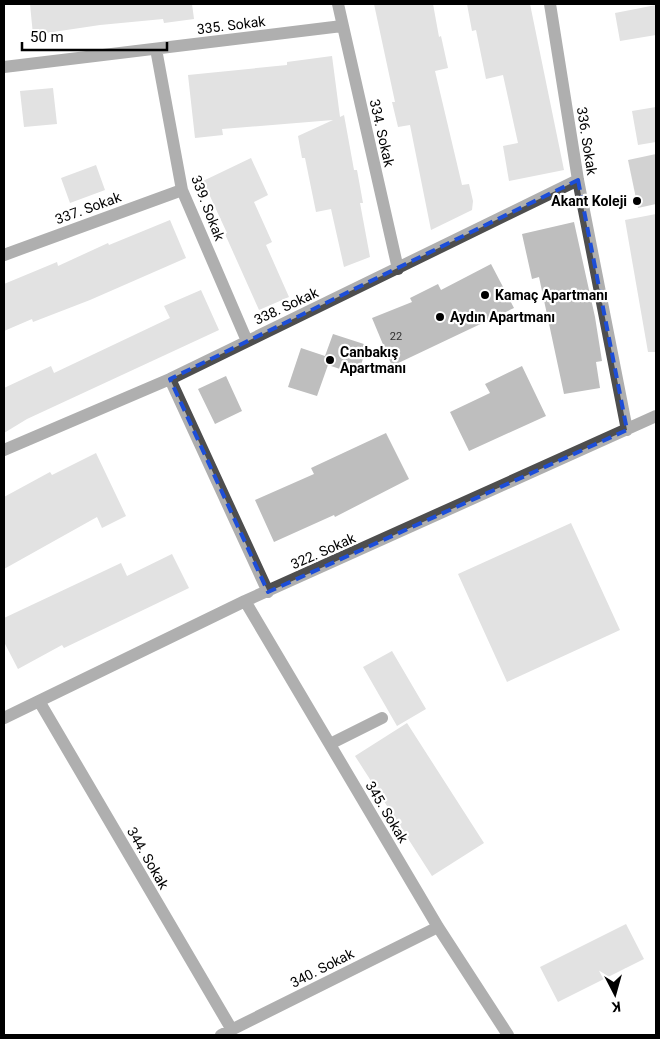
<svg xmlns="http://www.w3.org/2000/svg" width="660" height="1039" viewBox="0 0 660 1039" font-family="Roboto,sans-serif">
<rect width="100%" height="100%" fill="#fff"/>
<path fill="#9c9c9c" d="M 656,154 L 656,204 L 638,208 L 628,160 Z"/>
<path fill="#bebebe" d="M 30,4 L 192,4 L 194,19 L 164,23 L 163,19 L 100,25 L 33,35 Z
M 374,4 L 433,4 L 439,37 L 441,36 L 448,68 L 435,71 L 462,185 L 469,184 L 473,201 L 472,210 L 431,230 L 410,125 L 398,127 L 392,102 L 395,102 Z
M 467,4 L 530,4 L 564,170 L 509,181 L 503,146 L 518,143 L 503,75 L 486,79 L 476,30 L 472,31 Z
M 656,5 L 656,35 L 620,41 L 615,13 Z
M 332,56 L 340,117 L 344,115 L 354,170 L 357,170 L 363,203 L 360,203 L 370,257 L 344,267 L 331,209 L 316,212 L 305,158 L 302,158 L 298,136 L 333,120 L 222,129 L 223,135 L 195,138 L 188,75 L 287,65 L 287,62 Z
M 53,88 L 57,124 L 24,127 L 20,91 Z
M 656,107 L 656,142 L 638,145 L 632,111 Z
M 251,158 L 268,195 L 254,202 L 272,242 L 266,245 L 289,297 L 259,310 L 225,234 L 227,233 L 203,181 Z
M 96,165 L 105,190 L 70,203 L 61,178 Z
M 656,214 L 656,352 L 648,352 L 625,220 Z
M 170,220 L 186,258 L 90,300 L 33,322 L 32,319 L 4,331 L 4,284 L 57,262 L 58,266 L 108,243 L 109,245 Z
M 574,222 L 595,317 L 602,361 L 596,362 L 600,388 L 564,394 L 539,277 L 532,279 L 522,234 Z
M 491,264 L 514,308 L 392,366 L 372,318 L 412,302 L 410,298 L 438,284 L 441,290 Z
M 201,290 L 219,330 L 27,419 L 4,433 L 4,388 L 51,366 L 54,373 L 170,318 L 164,306 Z
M 333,334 L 367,345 L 358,375 L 328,365 L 317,396 L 288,387 L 301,348 L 325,356 Z
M 522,366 L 546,416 L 469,451 L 450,412 L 490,393 L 485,384 Z
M 226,376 L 242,411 L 215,424 L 198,389 Z
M 386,433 L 409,479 L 335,517 L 334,515 L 274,542 L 255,500 L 314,474 L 311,468 Z
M 96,453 L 126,516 L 102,528 L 97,517 L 4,569 L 4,497 L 50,472 L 52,475 Z
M 571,523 L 620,630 L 507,682 L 458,574 Z
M 172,554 L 189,588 L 64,648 L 62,645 L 18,669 L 4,642 L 4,618 L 121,563 L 127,576 Z
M 392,651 L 426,709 L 397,726 L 363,667 Z
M 407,723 L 484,843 L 432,876 L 355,756 Z
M 626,924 L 644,959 L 558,1002 L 540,967 Z"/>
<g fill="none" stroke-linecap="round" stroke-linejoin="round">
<path stroke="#4e4e4e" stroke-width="12" d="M 338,4 L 398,269
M 550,4 L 578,180 L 627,430
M 156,49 L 182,190 L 247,341
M 4,67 L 342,26
M 4,255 L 182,190
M 170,379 L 268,592
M 4,450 L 170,379 L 578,180
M 245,601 L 438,927 L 508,1035
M 39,701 L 232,1030
M 4,718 L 245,601 L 656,416
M 330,744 L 382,718
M 221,1035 L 438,927"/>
</g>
<path d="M0 0H660V1039H0ZM 578,180 L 627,430 L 268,592 L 170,379 Z" fill="#fff" fill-opacity=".55" fill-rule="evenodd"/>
<path fill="none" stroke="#1d4ed8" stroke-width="4" stroke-dasharray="10 6" stroke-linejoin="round" d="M 578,180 L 627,430 L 268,592 L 170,379 Z"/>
<g fill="#000" stroke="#fff" stroke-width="2">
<circle cx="637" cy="201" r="5"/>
<circle cx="485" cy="295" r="5"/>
<circle cx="440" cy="317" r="5"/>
<circle cx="330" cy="360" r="5"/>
</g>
<g text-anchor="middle" stroke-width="4.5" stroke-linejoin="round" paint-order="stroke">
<g font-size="11" fill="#303030">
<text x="396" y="340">22</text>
</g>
<g font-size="14" fill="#000" stroke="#fff">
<text transform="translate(231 25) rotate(-7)" y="5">335. Sokak</text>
<text transform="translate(382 133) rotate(77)" y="5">334. Sokak</text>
<text transform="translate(587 141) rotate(81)" y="5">336. Sokak</text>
<text transform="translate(88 208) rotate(-20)" y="5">337. Sokak</text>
<text transform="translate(208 208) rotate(69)" y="5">339. Sokak</text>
<text transform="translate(286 306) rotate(-25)" y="5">338. Sokak</text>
<text transform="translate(323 551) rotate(-24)" y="5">322. Sokak</text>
<text transform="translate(387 812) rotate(59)" y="5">345. Sokak</text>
<text transform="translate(148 858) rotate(60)" y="5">344. Sokak</text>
<text transform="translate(322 968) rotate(-27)" y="5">340. Sokak</text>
</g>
<g font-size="14" font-weight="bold" fill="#000" stroke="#fff" text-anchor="start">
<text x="627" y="206" text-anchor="end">Akant Koleji</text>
<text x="495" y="300">Kamaç Apartmanı</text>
<text x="450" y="322">Aydın Apartmanı</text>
<text x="340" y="357">Canbakış<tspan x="340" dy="16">Apartmanı</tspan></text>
</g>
</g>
<rect width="660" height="1039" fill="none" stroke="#000000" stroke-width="10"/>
<g transform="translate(615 994) rotate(174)" stroke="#ffffff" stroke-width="4" paint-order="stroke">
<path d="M0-4L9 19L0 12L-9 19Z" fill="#000000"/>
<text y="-8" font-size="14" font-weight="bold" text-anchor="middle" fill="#000000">K</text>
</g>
<path d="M22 42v8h145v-8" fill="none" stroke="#000000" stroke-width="2.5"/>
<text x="30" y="42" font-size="15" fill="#000000" stroke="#ffffff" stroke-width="4" paint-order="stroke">50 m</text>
</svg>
